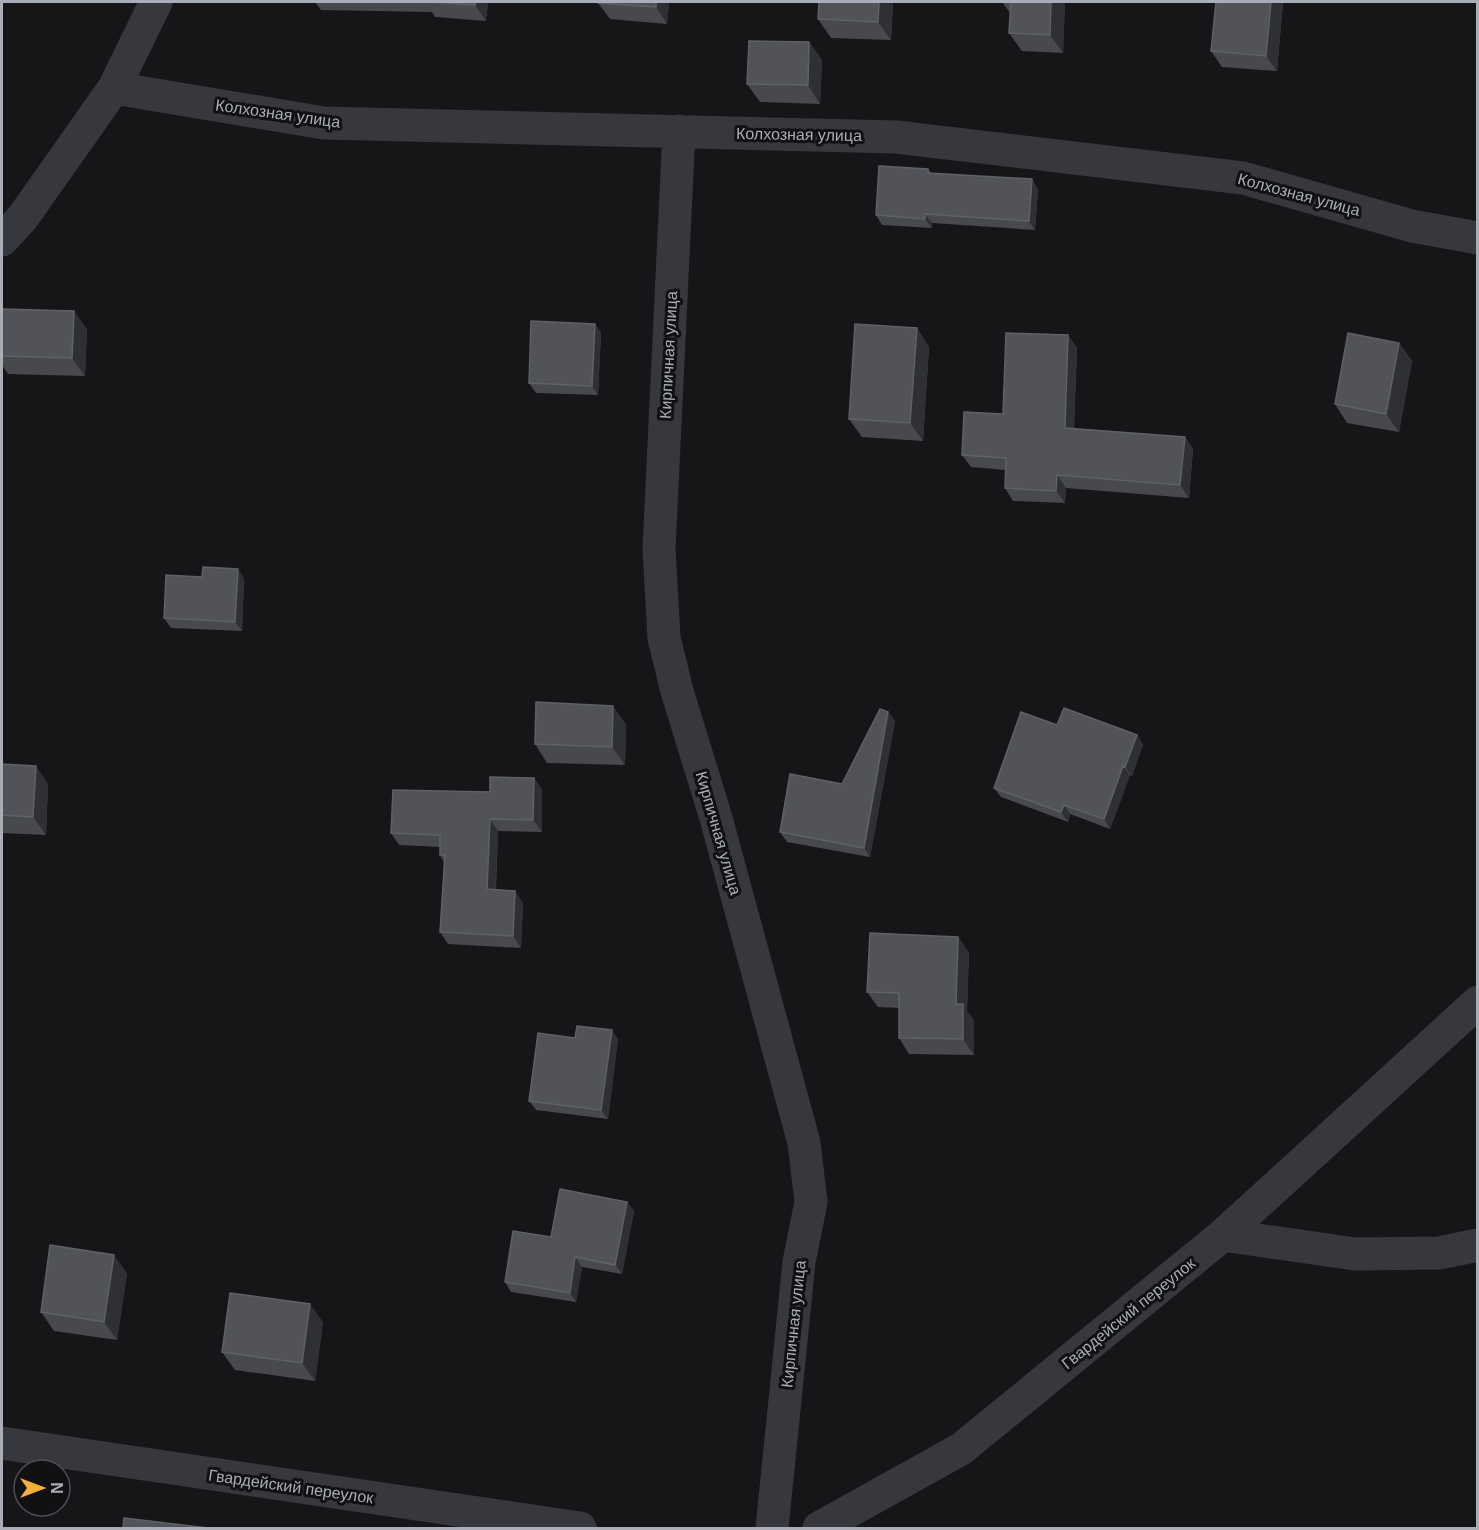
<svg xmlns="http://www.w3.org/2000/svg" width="1479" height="1530" viewBox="0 0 1479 1530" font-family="Arial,sans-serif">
<rect width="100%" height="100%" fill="#161618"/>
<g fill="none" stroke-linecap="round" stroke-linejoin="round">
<path stroke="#37383d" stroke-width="33" d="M 114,88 L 324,123 L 896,137 L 1243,178 L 1412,226 L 1478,238
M 679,131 L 659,549 L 664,638 L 677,691 L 716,818 L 804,1143 L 811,1202 L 799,1262 L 772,1528
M 2,240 L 23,217 L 114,88 L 156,2
M 1223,1235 L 1478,1002
M 2,1443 L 580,1528
M 819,1528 L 961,1449 L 1223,1235 L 1355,1254 L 1439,1253 L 1478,1245"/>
</g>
<path fill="#47494d" d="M 315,2 L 488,2 L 486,21 L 435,17 L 432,12 L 321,10 Z
M 598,2 L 669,2 L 667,24 L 610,19 L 598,3 Z
M 819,2 L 893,2 L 891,40 L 831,38 L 818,19 Z
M 1002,2 L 1065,2 L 1063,53 L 1022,51 L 1009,33 L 1010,13 Z
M 1216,2 L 1283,2 L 1277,71 L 1222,67 L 1211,51 Z
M 809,42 L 822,60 L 820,104 L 760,102 L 747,84 Z
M 928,169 L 931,173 L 1038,189 L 1035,230 L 932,223 L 932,228 L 882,225 L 876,215 Z
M 2,309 L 87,329 L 85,376 L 8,374 L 2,365 Z
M 595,324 L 601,333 L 598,395 L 536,393 L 529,383 Z
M 917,328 L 929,347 L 923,441 L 862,437 L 849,419 Z
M 1068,335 L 1077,348 L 1074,429 L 1185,437 L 1193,449 L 1189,498 L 1066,488 L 1065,503 L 1013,501 L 1005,488 L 1005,470 L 971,467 L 962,455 L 1003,414 Z
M 1399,343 L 1412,361 L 1399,432 L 1347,423 L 1335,404 Z
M 202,577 L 244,578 L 242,631 L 171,628 L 164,618 Z
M 888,712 L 895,721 L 870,857 L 787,842 L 780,832 L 842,784 Z
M 626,724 L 625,765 L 547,763 L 535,744 Z
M 1057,725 L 1137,735 L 1143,745 L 1132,776 L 1130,775 L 1110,829 L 1070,814 L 1068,822 L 1001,797 L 994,788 Z
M 2,764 L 48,784 L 46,835 L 2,833 Z
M 534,778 L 542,790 L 542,832 L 498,831 L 496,890 L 523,903 L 521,948 L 448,944 L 440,932 L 444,862 L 440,855 L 440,847 L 399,845 L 391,833 L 490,792 Z
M 958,937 L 969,953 L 967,1011 L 974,1020 L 974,1055 L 909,1054 L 899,1038 L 899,1008 L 878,1007 L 867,992 Z
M 575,1038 L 618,1039 L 608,1119 L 536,1110 L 529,1101 Z
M 627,1202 L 634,1211 L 622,1274 L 582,1267 L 576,1302 L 511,1292 L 505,1282 L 551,1237 Z
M 127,1273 L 117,1340 L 54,1331 L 41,1312 Z
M 323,1322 L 315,1381 L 235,1370 L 222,1352 Z"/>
<path fill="#2f3033" d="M 476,2 L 488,2 L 486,21 L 475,5 Z
M 656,2 L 669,2 L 667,24 L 656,7 Z
M 879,2 L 893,2 L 891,40 L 878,22 Z
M 1051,2 L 1065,2 L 1063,53 L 1050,35 Z
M 1271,2 L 1283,2 L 1277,71 L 1266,56 Z
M 809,42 L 822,60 L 820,104 L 808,85 Z
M 1032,179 L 1038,189 L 1035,230 L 1029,221 Z
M 925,214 L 932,223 L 932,228 L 925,219 Z
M 74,311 L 87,329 L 85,376 L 72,358 Z
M 595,324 L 601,333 L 598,395 L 592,386 Z
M 917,328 L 929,347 L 923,441 L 910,423 Z
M 1068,335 L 1077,348 L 1073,440 L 1065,428 Z
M 1399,343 L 1412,361 L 1399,432 L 1386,414 Z
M 1185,437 L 1193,449 L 1189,498 L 1180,485 Z
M 1057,475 L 1066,488 L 1065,503 L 1056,491 Z
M 238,569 L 244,578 L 242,631 L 235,622 Z
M 613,706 L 626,724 L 625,765 L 612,747 Z
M 888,712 L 895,721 L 870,857 L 864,848 Z
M 1137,735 L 1143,745 L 1132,776 L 1125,767 Z
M 36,766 L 48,784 L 46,835 L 33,817 Z
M 1123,766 L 1130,775 L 1110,829 L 1104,819 Z
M 534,778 L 542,790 L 542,832 L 533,820 Z
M 1064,805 L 1070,814 L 1068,822 L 1061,812 Z
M 490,819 L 498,831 L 495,901 L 487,889 Z
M 515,891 L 523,903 L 521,948 L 513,936 Z
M 958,937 L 969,953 L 967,1011 L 974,1020 L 974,1055 L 963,1039 L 956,1004 Z
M 612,1030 L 618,1039 L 608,1119 L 601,1110 Z
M 627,1202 L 634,1211 L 622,1274 L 615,1265 Z
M 114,1255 L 127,1273 L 117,1340 L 104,1322 Z
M 575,1257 L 582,1267 L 576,1302 L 570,1293 Z
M 310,1304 L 323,1322 L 315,1381 L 302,1363 Z"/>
<path fill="#525359" stroke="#5f6168" stroke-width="1.5" d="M 432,2 L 476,2 L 475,5 Z
M 598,2 L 656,2 L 656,7 L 598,3 Z
M 819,2 L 879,2 L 878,22 L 818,19 Z
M 1011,2 L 1051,2 L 1050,35 L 1009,33 Z
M 1216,2 L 1271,2 L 1266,56 L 1211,51 Z
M 749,41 L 809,42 L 808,85 L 747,84 Z
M 879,166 L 928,169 L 928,173 L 1032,179 L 1029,221 L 925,214 L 925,219 L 876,215 Z
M 2,309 L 74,311 L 72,358 L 2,356 Z
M 531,321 L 595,324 L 592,386 L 529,383 Z
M 855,324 L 917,328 L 910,423 L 849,419 Z
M 1006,333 L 1068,335 L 1065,428 L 1185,437 L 1180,485 L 1057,475 L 1056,491 L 1005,488 L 1006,458 L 962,455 L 964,412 L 1003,414 Z
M 1348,333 L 1399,343 L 1386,414 L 1335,404 Z
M 203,567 L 238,569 L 235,622 L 164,618 L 166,575 L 202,577 Z
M 536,702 L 613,706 L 612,747 L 535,744 Z
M 1064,708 L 1137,735 L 1125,767 L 1123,766 L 1104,819 L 1064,805 L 1061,812 L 994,788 L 1021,712 L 1057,725 Z
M 880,709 L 888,712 L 864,848 L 780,832 L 790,774 L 842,784 Z
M 2,764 L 36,766 L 33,817 L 2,815 Z
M 490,777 L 534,778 L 533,820 L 490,819 L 487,889 L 515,891 L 513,936 L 440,932 L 445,855 L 440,855 L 440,835 L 391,833 L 393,790 L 490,792 Z
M 870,933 L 958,937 L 956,1004 L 963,1004 L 963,1039 L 899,1038 L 899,993 L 867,992 Z
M 577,1026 L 612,1030 L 601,1110 L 529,1101 L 538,1033 L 575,1038 Z
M 560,1189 L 627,1202 L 615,1265 L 575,1257 L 570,1293 L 505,1282 L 513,1231 L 551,1237 Z
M 50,1245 L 114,1255 L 104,1322 L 41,1312 Z
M 230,1293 L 310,1304 L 302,1363 L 222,1352 Z
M 124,1518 L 208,1528 L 123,1528 Z"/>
<g text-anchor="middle" stroke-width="6" stroke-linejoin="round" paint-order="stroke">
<g font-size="16" fill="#a8adb8" stroke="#111113">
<text transform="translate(278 113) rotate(8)" y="6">Колхозная улица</text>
<text transform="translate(799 134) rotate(1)" y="6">Колхозная улица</text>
<text transform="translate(1299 194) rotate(15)" y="6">Колхозная улица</text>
<text transform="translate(668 355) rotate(-87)" y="6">Кирпичная улица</text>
<text transform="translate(719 833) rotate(74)" y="6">Кирпичная улица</text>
<text transform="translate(1128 1313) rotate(-39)" y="6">Гвардейский переулок</text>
<text transform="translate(793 1324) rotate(-84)" y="6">Кирпичная улица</text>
<text transform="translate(291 1486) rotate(8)" y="6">Гвардейский переулок</text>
</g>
</g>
<rect width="1479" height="1530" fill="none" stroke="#a8adb8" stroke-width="6"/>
<g transform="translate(42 1488) rotate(90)"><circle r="28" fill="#111113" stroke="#4d4f55" stroke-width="1.5"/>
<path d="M0-4.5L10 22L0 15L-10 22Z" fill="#f2b134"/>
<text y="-9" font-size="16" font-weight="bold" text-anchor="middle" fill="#a8adb8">N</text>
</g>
</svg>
